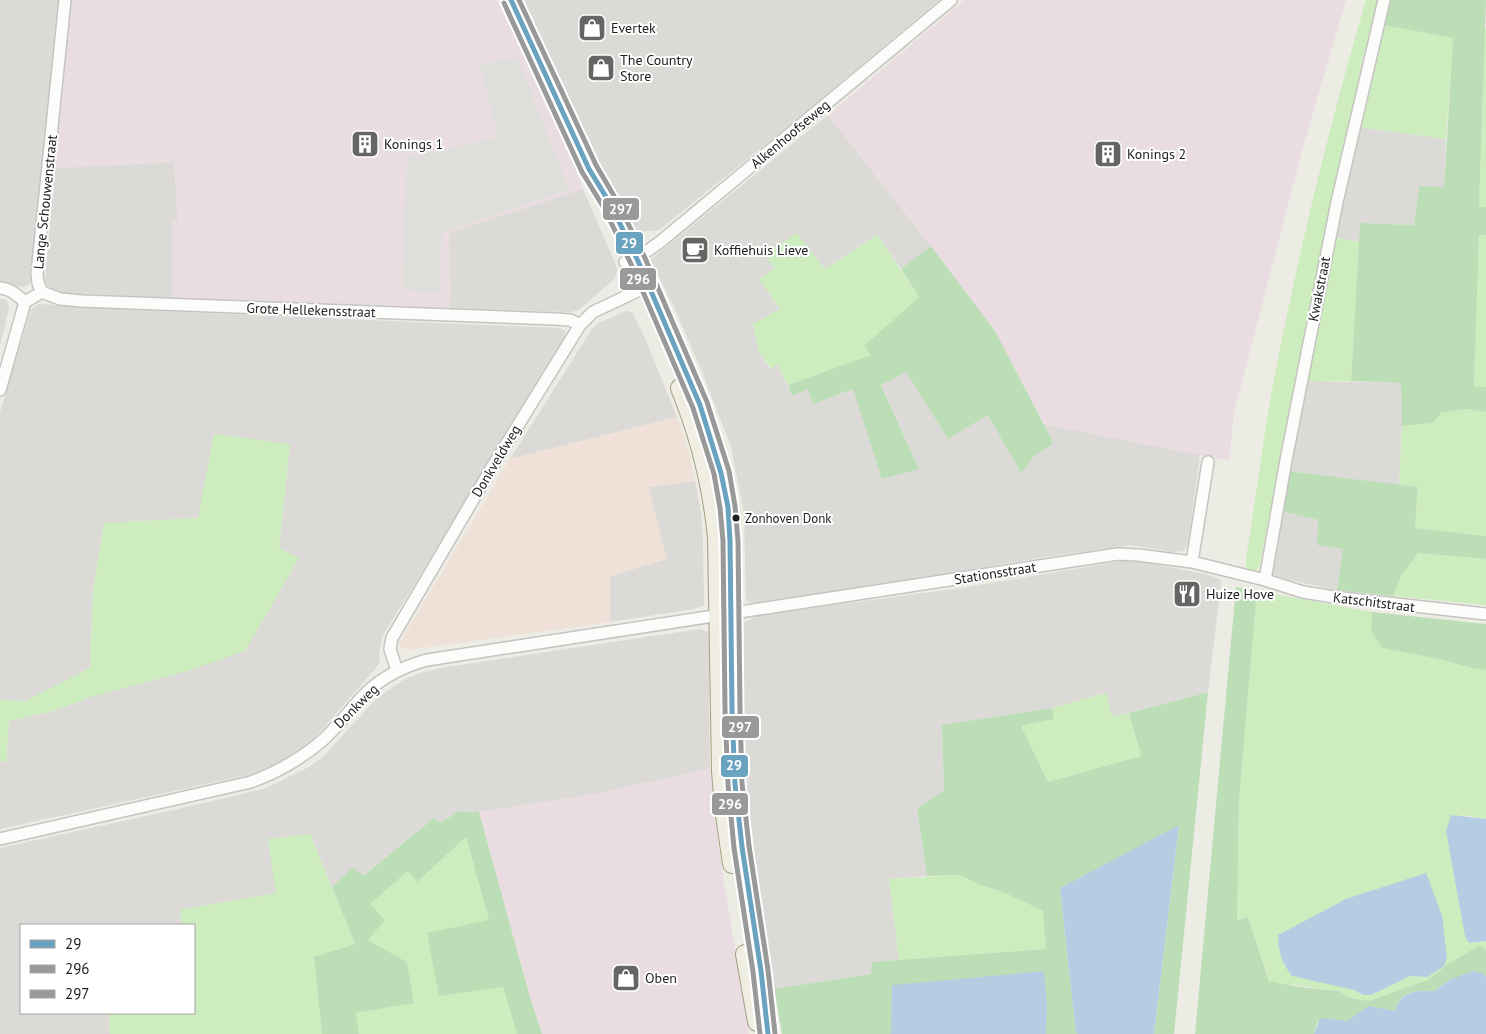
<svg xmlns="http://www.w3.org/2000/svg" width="1486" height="1034" viewBox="0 0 1486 1034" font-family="'PT Sans',sans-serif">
<rect width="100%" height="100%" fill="#ecebe4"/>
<path fill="#dbdad6" d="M 0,0 L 60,0 L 33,274 L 29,285 L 21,287 L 0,284 Z
M 524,0 L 939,0 L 787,127 L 659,230 L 640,232 L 633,229 L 580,124 Z
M 828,115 L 931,246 L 901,269 L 877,235 L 825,269 L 766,255 L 775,268 L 759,279 L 780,309 L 753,325 L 759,351 L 770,369 L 777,363 L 792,395 L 808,389 L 813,404 L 853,389 L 919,469 L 881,384 L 906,372 L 948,439 L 988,415 L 1035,455 L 1052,445 L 1051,438 L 1044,424 L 1200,455 L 1188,543 L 1184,551 L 1173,552 L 1130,545 L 1039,558 L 759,604 L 746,601 L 744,514 L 731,447 L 701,369 L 673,305 L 650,260 Z
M 1358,127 L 1446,139 L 1444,187 L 1419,186 L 1414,225 L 1361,223 L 1359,242 L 1334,237 Z
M 174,162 L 178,221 L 172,221 L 172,298 L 61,293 L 51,290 L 45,282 L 55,168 Z
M 583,189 L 618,270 L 614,279 L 579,310 L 571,312 L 450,308 L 449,233 Z
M 0,299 L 7,300 L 9,308 L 0,346 Z
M 38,304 L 176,312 L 559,328 L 565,331 L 566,338 L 382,637 L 379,653 L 380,662 L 376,668 L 312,741 L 294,756 L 252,774 L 0,829 L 0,761 L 6,762 L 9,721 L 53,711 L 91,697 L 299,558 L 279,548 L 290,444 L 198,518 L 104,523 L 93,591 L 90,668 L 25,701 L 0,700 L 0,412 L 31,310 Z
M 626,311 L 632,312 L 645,338 L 677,417 L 510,459 L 592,329 L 599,323 Z
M 1306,381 L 1401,383 L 1402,426 L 1399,485 L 1288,471 Z
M 695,481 L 701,513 L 703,541 L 704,605 L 694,609 L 610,622 L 610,576 L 667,559 L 648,487 Z
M 1281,511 L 1318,520 L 1344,549 L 1337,590 L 1271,576 Z
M 1123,561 L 1137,561 L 1205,574 L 1220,579 L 1221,584 L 1208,692 L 1112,717 L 1105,693 L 1052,708 L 942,725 L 944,791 L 917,808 L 927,876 L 889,879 L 899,960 L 872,962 L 871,974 L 774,989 L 756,874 L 747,798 L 744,734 L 744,622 L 758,616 L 759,615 L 961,588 Z
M 700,629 L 707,632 L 710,636 L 709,709 L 710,769 L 589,795 L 479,812 L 459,811 L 441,823 L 434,818 L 362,876 L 353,868 L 332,887 L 310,834 L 268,840 L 277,893 L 180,910 L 183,924 L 21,925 L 21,1013 L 109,1013 L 110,1034 L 0,1034 L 0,848 L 178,809 L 264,789 L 307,768 L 323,757 L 376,699 L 403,680 L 420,673 L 440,668 Z"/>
<path fill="#efe1d8" d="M 677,417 L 688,450 L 695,481 L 648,487 L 667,559 L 610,576 L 610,622 L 407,650 L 401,647 L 400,642 L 510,459 Z"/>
<path fill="#eadde1" d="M 71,0 L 497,0 L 564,139 L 583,189 L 449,233 L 450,308 L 172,298 L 172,221 L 178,221 L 174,162 L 55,168 Z
M 964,0 L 1346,0 L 1302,151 L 1234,413 L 1229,461 L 1044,424 L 995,331 L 931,246 L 828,115 Z
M 710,769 L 719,851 L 749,1034 L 542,1034 L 530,997 L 479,812 L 589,795 Z"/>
<path fill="#cdedbf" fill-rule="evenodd" d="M 1366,0 L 1378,0 L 1362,62 L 1305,330 L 1260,565 L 1256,571 L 1246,568 L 1246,558 C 1257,493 1264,428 1277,364 C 1301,242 1331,119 1366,0 Z
M 1383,25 L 1453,38 L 1446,139 L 1358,127 Z
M 1485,28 L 1486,29 L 1486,207 L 1479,207 Z
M 797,233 L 825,269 L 877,235 L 919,297 L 865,346 L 872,355 L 788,385 L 777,364 L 771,369 L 759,351 L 753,324 L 780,309 L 759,279 L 775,268 L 765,255 Z
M 1479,235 L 1486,235 L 1486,387 L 1474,386 Z
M 1334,237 L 1359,242 L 1351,381 L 1306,381 Z
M 1466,409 L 1486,412 L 1486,536 L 1415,528 L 1418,487 L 1399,485 L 1402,426 L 1433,423 L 1441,413 Z
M 214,434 L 290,444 L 279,548 L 299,558 L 245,651 L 187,671 L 91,697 L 53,711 L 9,721 L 6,762 L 0,761 L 0,700 L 25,701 L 90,668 L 93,591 L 104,523 L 198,518 Z
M 1417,553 L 1486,559 L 1486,605 L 1393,596 L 1401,576 Z
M 1257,591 L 1372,612 L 1371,631 L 1382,648 L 1439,659 L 1476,669 L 1486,670 L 1486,819 L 1462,815 L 1469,943 L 1486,941 L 1486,950 L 1480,945 L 1446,965 L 1430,979 L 1369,1001 L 1350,998 L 1339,991 L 1270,982 L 1248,917 L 1237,920 L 1239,800 ZM 1444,965 L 1428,977 L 1410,976 L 1371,995 L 1363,995 L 1354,990 Z
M 1106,693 L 1112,716 L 1129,713 L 1141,756 L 1048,782 L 1021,726 L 1053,719 L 1052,708 Z
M 310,834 L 355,944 L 314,957 L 322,1034 L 110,1034 L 109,1013 L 194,1013 L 194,925 L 164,925 L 182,924 L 180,910 L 276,893 L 268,839 Z
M 466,837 L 489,920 L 439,995 L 503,987 L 517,1034 L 359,1034 L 356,1013 L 414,1003 L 407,962 L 368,940 L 370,904 L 408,871 L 417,882 Z
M 960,875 L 980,885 L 1005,893 L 1043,911 L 1046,949 L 899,960 L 889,879 Z"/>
<path fill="#bcdeb7" d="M 1389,0 L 1486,0 L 1479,207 L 1486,207 L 1486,235 L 1479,235 L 1474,386 L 1486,387 L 1486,412 L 1466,409 L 1441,413 L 1433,423 L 1402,426 L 1401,383 L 1351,381 L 1360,223 L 1414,225 L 1419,186 L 1444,187 L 1453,38 L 1383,25 Z
M 931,246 L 995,331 L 1051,438 L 1052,445 L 1035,455 L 1021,473 L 988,415 L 948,439 L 906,372 L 881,385 L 919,469 L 882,479 L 853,389 L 813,404 L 808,389 L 792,396 L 788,385 L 871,355 L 864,346 L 919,297 L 901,269 Z
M 1288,471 L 1418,487 L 1415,528 L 1486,536 L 1486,559 L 1418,553 L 1401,576 L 1393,596 L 1337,590 L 1343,549 L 1317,545 L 1318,520 L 1281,511 Z
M 1236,587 L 1257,591 L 1239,800 L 1237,920 L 1248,917 L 1269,981 L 1300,987 L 1339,991 L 1350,998 L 1369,1001 L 1430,979 L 1446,965 L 1480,945 L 1486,950 L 1486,977 L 1482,973 L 1449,980 L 1435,991 C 1417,990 1400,990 1395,1011 L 1369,1006 L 1347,1021 L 1324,1018 L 1317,1023 L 1314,1034 L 1195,1034 Z
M 1372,612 L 1486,624 L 1486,670 L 1476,669 L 1439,659 L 1382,648 L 1371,631 Z
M 1208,692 L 1174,1034 L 1154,1034 L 1179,826 L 1060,888 L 1076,1032 L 1078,1034 L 782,1034 L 774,989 L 871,974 L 872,962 L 1046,949 L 1043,911 L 1005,893 L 980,885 L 960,875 L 927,876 L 917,808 L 944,791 L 942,725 L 1052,708 L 1054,719 L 1021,726 L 1048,782 L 1141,756 L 1129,713 Z
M 459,811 L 479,812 L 530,997 L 542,1034 L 517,1034 L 503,987 L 439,996 L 427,933 L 489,920 L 466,837 L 417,882 L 408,871 L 370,904 L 385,920 L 368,940 L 407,962 L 414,1003 L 356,1013 L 359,1034 L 322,1034 L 314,957 L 355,944 L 332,887 L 353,867 L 363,876 L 434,818 L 441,823 Z"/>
<path fill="#dededb" d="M 517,57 L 569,189 L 442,233 L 439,292 L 423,292 L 402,289 L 407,158 L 498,137 L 480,65 Z"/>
<path fill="#b5cde2" d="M 1451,815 L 1486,819 L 1486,941 L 1469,943 L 1465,936 L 1446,831 Z
M 1179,825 L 1154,1034 L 1078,1034 L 1076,1033 L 1060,888 Z
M 1426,873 L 1442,915 L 1447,957 L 1444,966 L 1428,977 L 1410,976 L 1371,995 L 1363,995 L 1354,990 L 1292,976 C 1282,963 1278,951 1278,935 L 1346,899 Z
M 1044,971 L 1047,1003 L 1046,1034 L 891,1034 L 892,985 Z
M 1473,971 L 1482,973 L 1486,977 L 1486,1034 L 1314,1034 L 1320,1019 L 1324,1018 L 1347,1021 L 1369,1006 L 1395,1011 C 1401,990 1417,990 1435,991 L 1449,980 Z"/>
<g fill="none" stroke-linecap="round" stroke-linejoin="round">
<defs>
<path id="street" d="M 625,262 L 646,252 L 660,242 L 951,0
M 0,288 C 11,289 17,295 25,302
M 42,292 L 60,299 L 82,301 L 555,319 L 570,320 L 580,325
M 0,390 L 25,302 L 42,292 L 38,283 L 37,273 L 65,0
M 1192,562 L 1208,462
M 1265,580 L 1286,460 L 1337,202 L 1384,0
M 397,671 L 390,649 L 392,638 L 491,469 L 580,325 L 593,312 L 648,286
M 0,839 L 251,782 C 278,772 301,759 323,740 C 339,725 352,707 367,692 C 384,676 405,666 427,660 L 1118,554 L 1138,555 L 1192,562 L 1265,580 L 1303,592 L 1334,597 L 1486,614"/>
<path id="primary" d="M 511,0 L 589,169 C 620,215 641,268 663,318 C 688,376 716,433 726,496 C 731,526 731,556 731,586 C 733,652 730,718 735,784 C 741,868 761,950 768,1034
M 680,388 C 700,437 712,486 717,538 L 721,771 L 724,808 L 732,864
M 745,954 L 757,1022"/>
</defs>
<use href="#street" stroke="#c4c4c1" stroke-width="14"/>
<use href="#primary" stroke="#a29f81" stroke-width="20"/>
<use href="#street" stroke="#fcfcfb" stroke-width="11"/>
<use href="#primary" stroke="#f0eee3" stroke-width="18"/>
<defs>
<path id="bus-1" d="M 511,0 L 589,169 L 611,205 L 638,261 L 700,405 L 721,473 L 728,507 L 730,541 L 732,710 L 735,784 L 742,847 L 761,971 L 768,1034"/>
<path id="bus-2" d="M 504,3 L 582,172 L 604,208 L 631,264 L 693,408 L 714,474 L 720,508 L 723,541 L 725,710 L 728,785 L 734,848 L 753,972 L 760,1034"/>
<path id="bus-3" d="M 519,0 L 596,165 L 617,201 L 645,258 L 707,402 L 729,471 L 735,506 L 738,541 L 740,710 L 742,783 L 749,846 L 768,970 L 775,1033"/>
</defs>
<use href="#bus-1" stroke="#fff" stroke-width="9"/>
<use href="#bus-2" stroke="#fff" stroke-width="9"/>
<use href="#bus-3" stroke="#fff" stroke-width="9"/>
<use href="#bus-1" stroke="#6aa3bf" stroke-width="5"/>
<use href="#bus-2" stroke="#999" stroke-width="5"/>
<use href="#bus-3" stroke="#999" stroke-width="5"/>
</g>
<defs>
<symbol id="shop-square" viewBox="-11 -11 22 22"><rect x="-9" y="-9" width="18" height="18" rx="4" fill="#656563" stroke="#fff"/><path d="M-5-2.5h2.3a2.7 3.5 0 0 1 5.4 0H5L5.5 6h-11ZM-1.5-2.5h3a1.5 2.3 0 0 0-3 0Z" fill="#fff"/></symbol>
<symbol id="building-square" viewBox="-11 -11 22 22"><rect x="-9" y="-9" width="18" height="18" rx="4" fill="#656563" stroke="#fff"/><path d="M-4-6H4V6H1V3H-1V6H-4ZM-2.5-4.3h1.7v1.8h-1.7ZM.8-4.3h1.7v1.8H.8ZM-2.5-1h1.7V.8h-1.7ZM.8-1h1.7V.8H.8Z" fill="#fff"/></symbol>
<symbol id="cafe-square" viewBox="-11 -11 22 22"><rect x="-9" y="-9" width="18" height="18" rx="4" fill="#656563" stroke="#fff"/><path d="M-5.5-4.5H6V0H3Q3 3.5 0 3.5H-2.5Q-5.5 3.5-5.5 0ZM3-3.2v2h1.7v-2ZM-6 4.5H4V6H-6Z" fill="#fff"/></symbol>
<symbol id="restaurant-square" viewBox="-11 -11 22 22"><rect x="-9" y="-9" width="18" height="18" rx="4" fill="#656563" stroke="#fff"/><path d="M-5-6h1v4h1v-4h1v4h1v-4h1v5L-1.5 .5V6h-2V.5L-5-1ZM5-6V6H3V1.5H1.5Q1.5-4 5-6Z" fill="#fff"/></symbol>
</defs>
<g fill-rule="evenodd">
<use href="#shop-square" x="576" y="12" width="32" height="32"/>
<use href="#shop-square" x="585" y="52" width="32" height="32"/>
<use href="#building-square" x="349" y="128" width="32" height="32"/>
<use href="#building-square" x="1092" y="138" width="32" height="32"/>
<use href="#cafe-square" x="679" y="234" width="32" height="32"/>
<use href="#restaurant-square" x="1171" y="578" width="32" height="32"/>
<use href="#shop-square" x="610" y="962" width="32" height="32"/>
</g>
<circle fill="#1d1d1d" stroke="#fff" stroke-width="2" cx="736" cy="518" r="4.5"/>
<g text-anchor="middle" stroke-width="4" stroke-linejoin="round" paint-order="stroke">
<g font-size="13" fill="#1d1d1d" stroke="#fff" text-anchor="start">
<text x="745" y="523">Zonhoven Donk</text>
</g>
<g font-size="14" fill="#1d1d1d" stroke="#fff" text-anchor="start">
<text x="611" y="33">Evertek</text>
<text x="620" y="65">The Country<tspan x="620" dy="16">Store</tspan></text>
<text x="384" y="149">Konings 1</text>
<text x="1127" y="159">Konings 2</text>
<text x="714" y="255">Koffiehuis Lieve</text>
<text x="1206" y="599">Huize Hove</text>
<text x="645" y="983">Oben</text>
</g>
<g font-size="14" fill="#1d1d1d" stroke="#fff">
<text transform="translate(790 134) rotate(-40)" y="5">Alkenhoofseweg</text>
<text transform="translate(45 202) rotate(-84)" y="5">Lange Schouwenstraat</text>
<text transform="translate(1319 289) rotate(-79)" y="5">Kwakstraat</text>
<text transform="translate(311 310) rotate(2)" y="5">Grote Hellekensstraat</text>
<text transform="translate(496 461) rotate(-59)" y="5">Donkveldweg</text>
<text transform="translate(995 573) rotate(-9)" y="5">Stationsstraat</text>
<text transform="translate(1374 602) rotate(7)" y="5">Katschitstraat</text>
<text transform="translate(356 706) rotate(-45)" y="5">Donkweg</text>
</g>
</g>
<g stroke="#fff" stroke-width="2">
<rect x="602" y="197" width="38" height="24" rx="5" fill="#999"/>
<rect x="615" y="231" width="29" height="24" rx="5" fill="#6aa3bf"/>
<rect x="619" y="267" width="38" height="24" rx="5" fill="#999"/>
<rect x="721" y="715" width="39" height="24" rx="5" fill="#999"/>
<rect x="720" y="754" width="29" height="24" rx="5" fill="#6aa3bf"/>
<rect x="711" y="792" width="38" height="24" rx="5" fill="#999"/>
</g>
<g font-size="14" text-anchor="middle" font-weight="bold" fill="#fff">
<text x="621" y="214">297</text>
<text x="629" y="248">29</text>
<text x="638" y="284">296</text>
<text x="740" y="732">297</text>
<text x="734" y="770">29</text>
<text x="730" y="809">296</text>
</g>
<rect x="20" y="924" width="175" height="90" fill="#ffffff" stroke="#a5a5a5"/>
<rect x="30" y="940" width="25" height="8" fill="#6aa3bf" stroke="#a5a5a5"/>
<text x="65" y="949" font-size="15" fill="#1d1d1d">29</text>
<rect x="30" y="965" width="25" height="8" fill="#999999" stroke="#a5a5a5"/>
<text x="65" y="974" font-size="15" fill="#1d1d1d">296</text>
<rect x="30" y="990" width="25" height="8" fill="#999999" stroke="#a5a5a5"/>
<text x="65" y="999" font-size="15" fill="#1d1d1d">297</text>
</svg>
